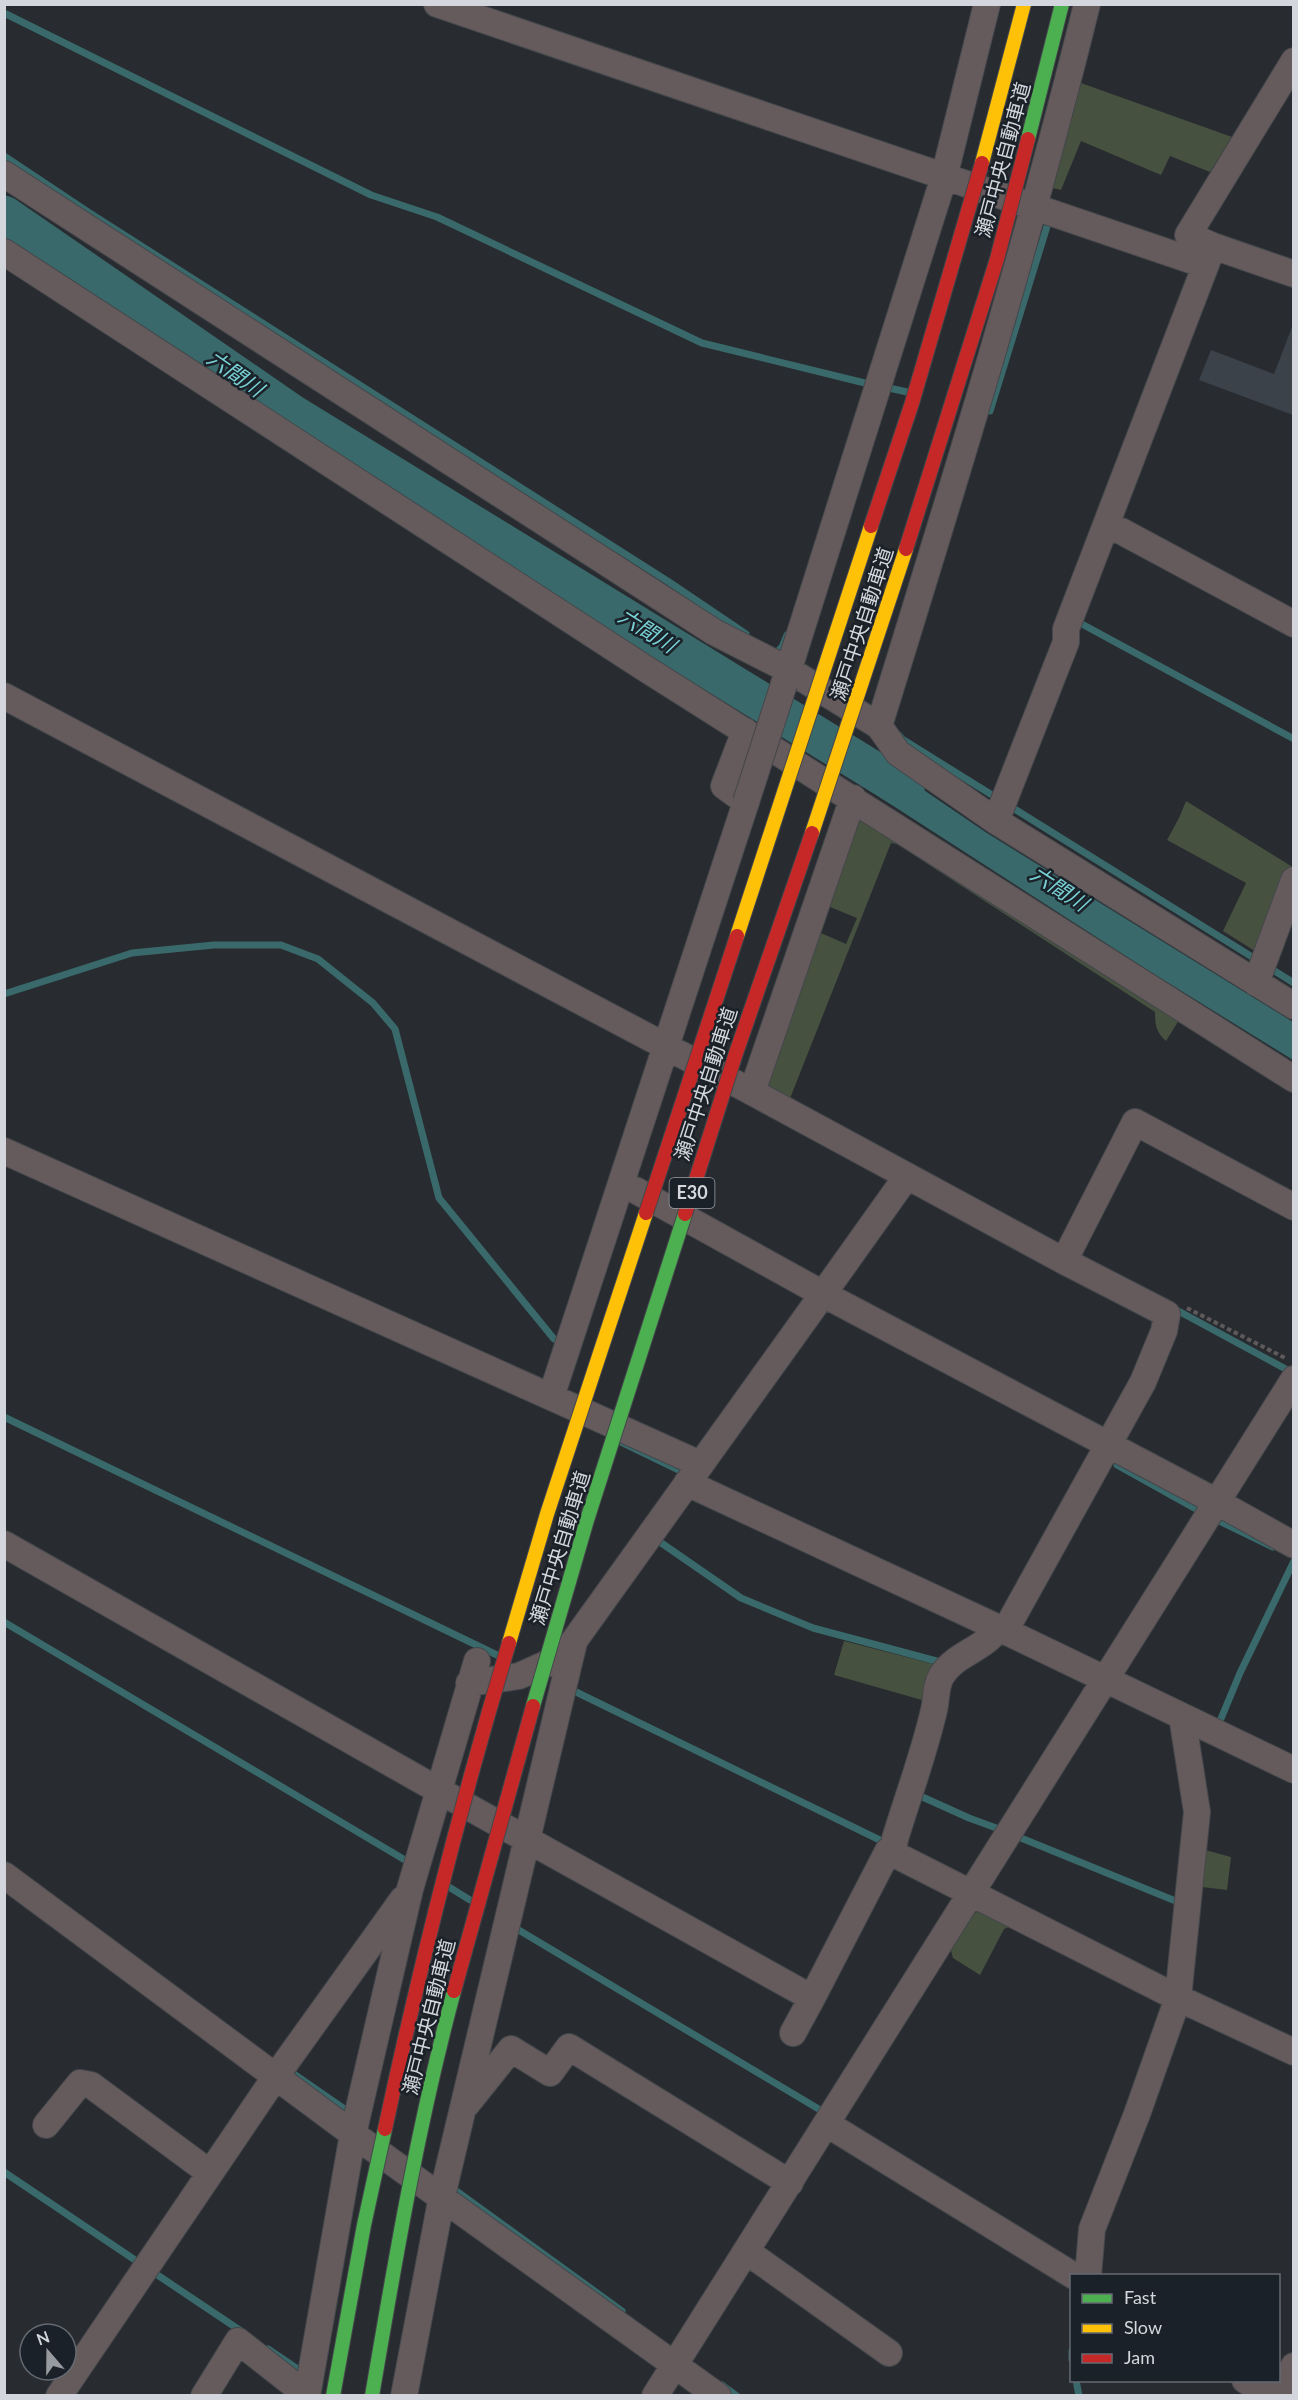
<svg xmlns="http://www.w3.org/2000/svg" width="1298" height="2400" viewBox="0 0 1298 2400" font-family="Lato,'Noto Sans JP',sans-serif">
<rect width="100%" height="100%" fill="#282b30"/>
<path fill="#465140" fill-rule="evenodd" d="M 1081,83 L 1232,137 L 1210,172 L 1170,156 L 1161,175 L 1081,141 L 1061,190 L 1053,188 Z
M 1186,801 L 1291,866 L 1258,953 L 1223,931 L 1246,883 L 1167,840 L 1179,818 Z
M 856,812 L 1181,1017 L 1166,1041 C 1156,1032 1155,1025 1155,1012 L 897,844 L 891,843 L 789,1101 L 767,1089 L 765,1082 ZM 830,907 L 857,918 L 846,944 L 821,933 Z
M 844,1641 L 941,1666 L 929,1702 L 834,1675 Z
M 1198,1848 L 1231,1857 L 1227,1890 L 1194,1886 Z
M 977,1912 L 983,1912 L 1012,1926 L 1004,1929 L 980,1975 L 953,1958 L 950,1947 L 969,1915 Z"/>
<path fill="#39696a" d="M 865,750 L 987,833 L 1293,1022 L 1293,1060 L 1149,971 L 853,780 Z"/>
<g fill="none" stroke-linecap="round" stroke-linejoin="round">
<path stroke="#39696a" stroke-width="7" d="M 4,13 L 371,195 L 437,217 L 702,343 L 873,385
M 4,156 L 88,212 L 669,582 L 746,634
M 889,388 L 907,392
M 985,410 L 990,411 L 1049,220
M 1080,623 L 1294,739
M 776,653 L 782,647 L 787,635
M 899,735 L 902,739 L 1294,983
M 4,994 L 132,953 L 214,945 L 281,945 L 318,959 L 373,1003 L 395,1029 L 439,1198 L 554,1339
M 1171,1307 L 1293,1373
M 4,1417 L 497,1655
M 621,1442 L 687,1474
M 1119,1455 L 1117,1465 L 1203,1513
M 1213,1518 L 1273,1547
M 657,1540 L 741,1598 L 813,1628 L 944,1663
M 4,1622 L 405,1860
M 572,1690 L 888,1844
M 1220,1721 L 1240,1673 L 1294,1561
M 920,1790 L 918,1795 L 969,1818 L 999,1829
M 1021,1838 L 1178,1902
M 449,1887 L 470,1900
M 512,1926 L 827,2114
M 288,2070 L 353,2115
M 4,2172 L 138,2262
M 451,2187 L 622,2311
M 156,2274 L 244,2333
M 268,2349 L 302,2372
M 1072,2351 L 1072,2359
M 1076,2380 L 1079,2396
M 722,2385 L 737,2396"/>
<path stroke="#39696a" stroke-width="39" d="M 4,215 L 291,413 L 905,790"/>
</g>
<path fill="#3c424a" d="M 1292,327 L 1293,415 L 1199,380 L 1211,350 L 1274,374 Z"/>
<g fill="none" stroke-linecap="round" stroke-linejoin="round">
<defs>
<path id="street" d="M 437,4 L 1205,265
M 1294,61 L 1188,235 L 1213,246 L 1294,274
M 4,174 L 714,632 L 789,670 L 879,726 L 898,753 L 996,821 L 1294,1006
M 4,252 L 643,667 L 1294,1079
M 1106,527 L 1121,531 L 1294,624
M 784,684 L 944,177 L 987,4
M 4,696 L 752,1092 L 1064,1261 L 1135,1122 L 1294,1207
M 879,726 C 953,487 1027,248 1087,4
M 996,821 L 1066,642 L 1066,629 L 1213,246
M 1256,983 L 1294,880
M 752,1092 L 853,798
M 4,1151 L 700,1464
M 635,1190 L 823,1294 L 907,1176
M 551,1397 L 746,802 L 724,786 L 745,731
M 687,1483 L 1005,1631 L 1294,1770
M 4,1544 L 438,1790 L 812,1998 L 888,1851 L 1178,1998 L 1294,2052
M 1005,1631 L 1143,1382 L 1164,1331 L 1167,1314 L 1064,1261
M 469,1683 L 519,1676 L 557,1659 L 574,1641 L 823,1294 L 1217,1502 L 1294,1545
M 893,1853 L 895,1839 C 908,1796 924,1754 934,1710 C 937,1698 935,1686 942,1675 C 956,1653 984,1650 998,1628
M 4,1875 L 353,2134 L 718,2396
M 793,2033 L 812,1998
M 467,2104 L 511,2049 L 550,2073 L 569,2047 L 790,2183
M 827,2124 L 1074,2276
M 46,2125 L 80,2083 L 91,2085 L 210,2173
M 746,2251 L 889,2353
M 1088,2276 L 1092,2229 L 1137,2114 L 1178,1998 L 1197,1812 L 1182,1716
M 1245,2380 L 1270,2396
M 59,2396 L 276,2076 L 403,1899
M 204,2396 L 238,2341 L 307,2395
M 307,2396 L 353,2134 L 410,1889 L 477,1661
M 404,2396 L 442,2196 L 574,1642
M 655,2396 L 1294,1379
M 1280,2396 L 1294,2366"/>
</defs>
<use href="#street" stroke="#44474b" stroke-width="28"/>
<path stroke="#5e595b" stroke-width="4" stroke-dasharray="4.5 3" stroke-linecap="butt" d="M 1187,1308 L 1287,1359"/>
<use href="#street" stroke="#655b5c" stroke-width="26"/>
<defs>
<path id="street-bridge" d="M 746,802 L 784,684"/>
<path id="fast-bridge" d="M 1028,139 L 1062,4
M 533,1706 L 587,1520 L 685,1214
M 333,2396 L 364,2225 L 385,2129
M 372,2396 C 395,2261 418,2124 454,1991"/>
<path id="slow-bridge" d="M 982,163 L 1024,4
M 812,833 L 906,549
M 737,936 L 871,526
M 509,1643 L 547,1514 L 646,1213"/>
<path id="jam-bridge" d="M 871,526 L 912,403 L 982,163
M 906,549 L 997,259 L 1028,139
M 646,1213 L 737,936
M 685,1214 L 735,1056 L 812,833
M 454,1991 L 533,1706
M 385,2129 C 420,1965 461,1803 509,1643"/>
</defs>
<use href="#street-bridge" stroke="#44474b" stroke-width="28" stroke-linecap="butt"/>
<use href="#fast-bridge" stroke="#44474b" stroke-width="16" stroke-linecap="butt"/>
<use href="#slow-bridge" stroke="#44474b" stroke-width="16" stroke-linecap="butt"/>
<use href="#jam-bridge" stroke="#44474b" stroke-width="16" stroke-linecap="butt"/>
<use href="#street-bridge" stroke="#655b5c" stroke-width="26"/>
<use href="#fast-bridge" stroke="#4caf50" stroke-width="14"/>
<use href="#slow-bridge" stroke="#ffc107" stroke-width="14"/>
<use href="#jam-bridge" stroke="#c62828" stroke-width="14"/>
</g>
<g text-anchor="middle" stroke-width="5" stroke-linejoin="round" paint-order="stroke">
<rect fill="#1b2129" stroke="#9ca0a7" stroke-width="1.5" x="669.5" y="1178" width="45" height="30" rx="4.5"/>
<g font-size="18" font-weight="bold" fill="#d3d7dd">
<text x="692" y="1199">E30</text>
</g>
<g font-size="20" fill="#d3d7dd" stroke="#1b2129">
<text transform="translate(1003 160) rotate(-75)" y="7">瀬戸中央自動車道</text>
<text transform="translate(862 624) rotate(-72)" y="7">瀬戸中央自動車道</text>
<text transform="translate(706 1084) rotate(-72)" y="7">瀬戸中央自動車道</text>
<text transform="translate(560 1548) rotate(-73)" y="7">瀬戸中央自動車道</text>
<text transform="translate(429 2017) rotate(-76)" y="7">瀬戸中央自動車道</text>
</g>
<g font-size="21" font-style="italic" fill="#78d1d4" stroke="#1b2129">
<text transform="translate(235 374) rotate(35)" y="7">六間川</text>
<text transform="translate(647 631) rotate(32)" y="7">六間川</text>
<text transform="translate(1059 889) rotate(33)" y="7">六間川</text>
</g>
</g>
<rect width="1298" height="2400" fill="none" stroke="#d3d7dd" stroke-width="12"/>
<rect x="1070" y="2274" width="210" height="108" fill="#1b2129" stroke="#656a71" stroke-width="1.5"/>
<rect x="1082" y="2294" width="30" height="9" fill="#4caf50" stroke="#656a71" stroke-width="1.5"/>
<text x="1124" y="2304" font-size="18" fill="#d3d7dd">Fast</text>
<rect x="1082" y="2324" width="30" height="9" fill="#ffc107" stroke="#656a71" stroke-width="1.5"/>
<text x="1124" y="2334" font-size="18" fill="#d3d7dd">Slow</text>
<rect x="1082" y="2354" width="30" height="9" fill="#c62828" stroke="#656a71" stroke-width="1.5"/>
<text x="1124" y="2364" font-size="18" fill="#d3d7dd">Jam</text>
<g transform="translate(48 2352) rotate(340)"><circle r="28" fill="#1b2129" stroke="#656a71" stroke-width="1.5"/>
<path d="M0-4.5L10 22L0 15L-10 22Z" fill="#979ba0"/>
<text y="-9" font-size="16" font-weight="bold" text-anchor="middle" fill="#d3d7dd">N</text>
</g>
</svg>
